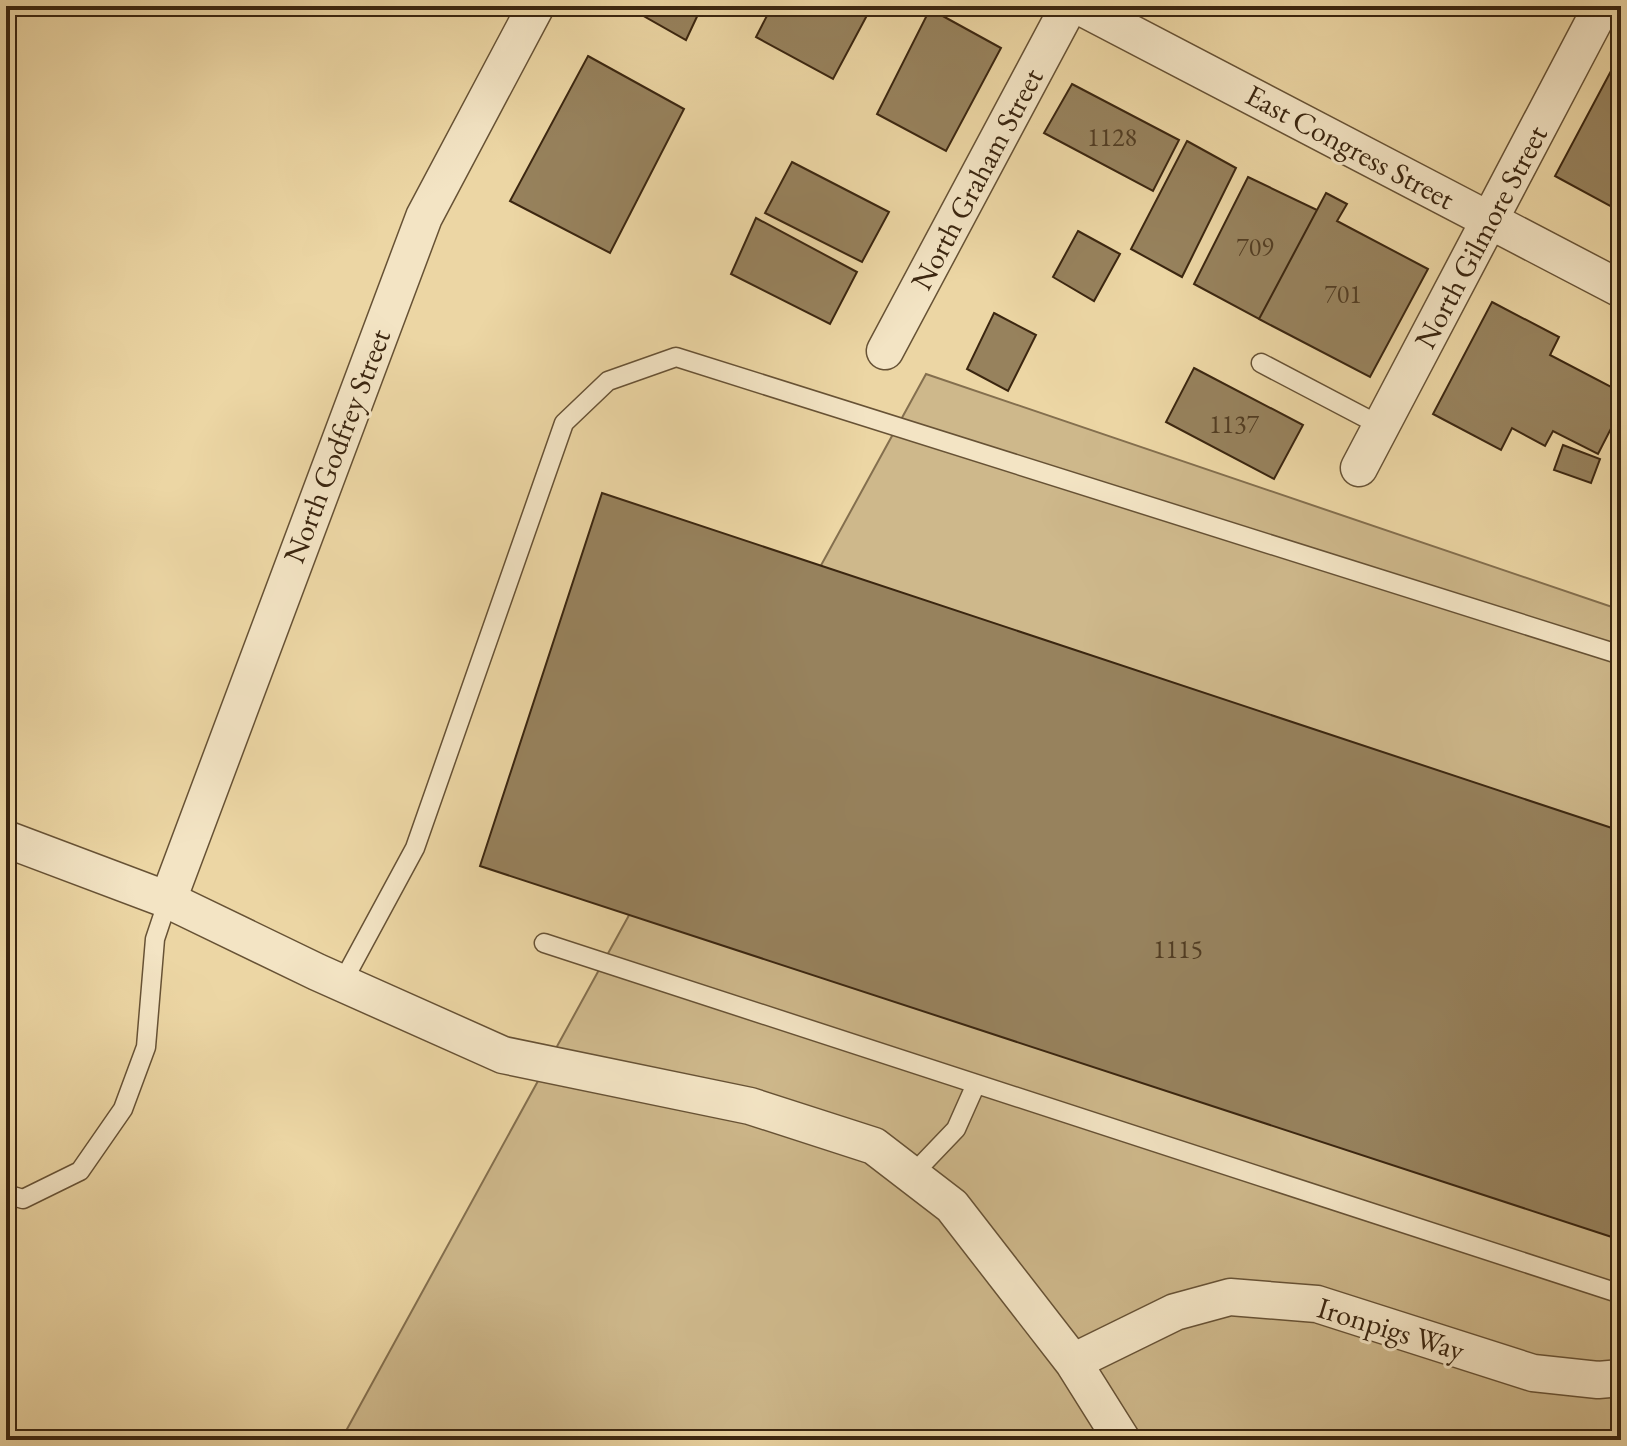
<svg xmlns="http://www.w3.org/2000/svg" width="1627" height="1446" viewBox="0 0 1627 1446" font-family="'EB Garamond',serif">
<rect width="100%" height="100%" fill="#ecd6a4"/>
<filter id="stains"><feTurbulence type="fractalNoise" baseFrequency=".0025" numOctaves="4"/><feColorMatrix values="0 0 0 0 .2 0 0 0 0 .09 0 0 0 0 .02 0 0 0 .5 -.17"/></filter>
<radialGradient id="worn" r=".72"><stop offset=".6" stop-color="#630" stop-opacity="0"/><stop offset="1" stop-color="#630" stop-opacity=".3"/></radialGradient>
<path fill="#ceb88b" stroke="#846f4e" stroke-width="2" d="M 926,374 L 1621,610 L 1621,1440 L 341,1440 Z"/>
<path fill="#97825d" stroke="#3b2610" stroke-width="2" d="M 626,6 L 702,6 L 686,40 Z
M 772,6 L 872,6 L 833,79 L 756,37 Z
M 930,9 L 1001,48 L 946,151 L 877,114 Z
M 588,56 L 684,109 L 610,253 L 510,201 Z
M 1619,56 L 1621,190 L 1612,207 L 1555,176 Z
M 1072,84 L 1179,140 L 1153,191 L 1044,133 Z
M 1187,141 L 1236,168 L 1182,277 L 1131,249 Z
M 792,162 L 889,212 L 862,262 L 765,213 Z
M 1248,177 L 1317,210 L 1259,319 L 1194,284 Z
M 1326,193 L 1347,204 L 1337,221 L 1428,269 L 1370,377 L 1259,319 Z
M 756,218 L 857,272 L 830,324 L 731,274 Z
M 1078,231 L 1120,254 L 1094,301 L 1053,277 Z
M 1492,302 L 1559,337 L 1550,355 L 1621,392 L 1621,409 L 1598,454 L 1553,431 L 1545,446 L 1512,428 L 1501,450 L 1433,414 Z
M 994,313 L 1036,335 L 1008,391 L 967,369 Z
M 1194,368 L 1303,425 L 1274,479 L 1166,422 Z
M 1563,445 L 1600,459 L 1591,483 L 1554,470 Z
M 602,493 L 1621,831 L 1621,1240 L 480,866 Z"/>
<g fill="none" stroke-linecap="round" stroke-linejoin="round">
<defs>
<path id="lane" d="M 1261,363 L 1381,426
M 544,943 L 1621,1294
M 342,983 L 415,848 L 564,423 L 608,381 L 676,357 L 1621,655
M 912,1175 L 956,1129 L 976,1084
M 6,1194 L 23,1199 L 80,1171 L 123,1109 L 146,1047 L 155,939 L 168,900"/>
<path id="street" d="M 1079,6 L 1621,289
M 885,351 L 1069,6
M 1359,468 L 1602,6
M 6,839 L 168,900 L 317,972 L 503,1055 L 750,1106 L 874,1146 L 952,1206 L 1073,1362
M 168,900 L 424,217 L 536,6
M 1122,1440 L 1073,1362 L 1175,1312 L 1230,1297 L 1317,1304 L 1533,1373 L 1598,1380 L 1621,1378"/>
</defs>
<use href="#lane" stroke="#675235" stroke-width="21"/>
<use href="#street" stroke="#675235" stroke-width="39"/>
<use href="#lane" stroke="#f3e4c4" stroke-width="18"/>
<use href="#street" stroke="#f3e4c4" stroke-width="36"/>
</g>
<g text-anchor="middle" stroke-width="6" stroke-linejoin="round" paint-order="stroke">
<g font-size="26" fill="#523d23">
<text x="1112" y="146">1128</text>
<text x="1255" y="256">709</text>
<text x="1343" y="303">701</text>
<text x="1234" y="433">1137</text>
<text x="1178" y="958">1115</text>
</g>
<g font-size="30" fill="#3b2610" stroke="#f3e4c4">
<text transform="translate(1350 147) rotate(28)" y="10">East Congress Street</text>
<text transform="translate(977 179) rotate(-62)" y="10">North Graham Street</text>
<text transform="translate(1481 237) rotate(-62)" y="10">North Gilmore Street</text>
<text transform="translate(337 446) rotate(-69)" y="10">North Godfrey Street</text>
<text transform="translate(1391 1329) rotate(17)" y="10">Ironpigs Way</text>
</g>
</g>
<rect width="1627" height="1446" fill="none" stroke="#ecd6a4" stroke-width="32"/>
<rect x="8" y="8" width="1611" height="1430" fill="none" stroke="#3b2610" stroke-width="4"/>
<rect x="16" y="16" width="1595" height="1414" fill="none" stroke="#3b2610" stroke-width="2"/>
<rect width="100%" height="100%" filter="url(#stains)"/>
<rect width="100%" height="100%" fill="url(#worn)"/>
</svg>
